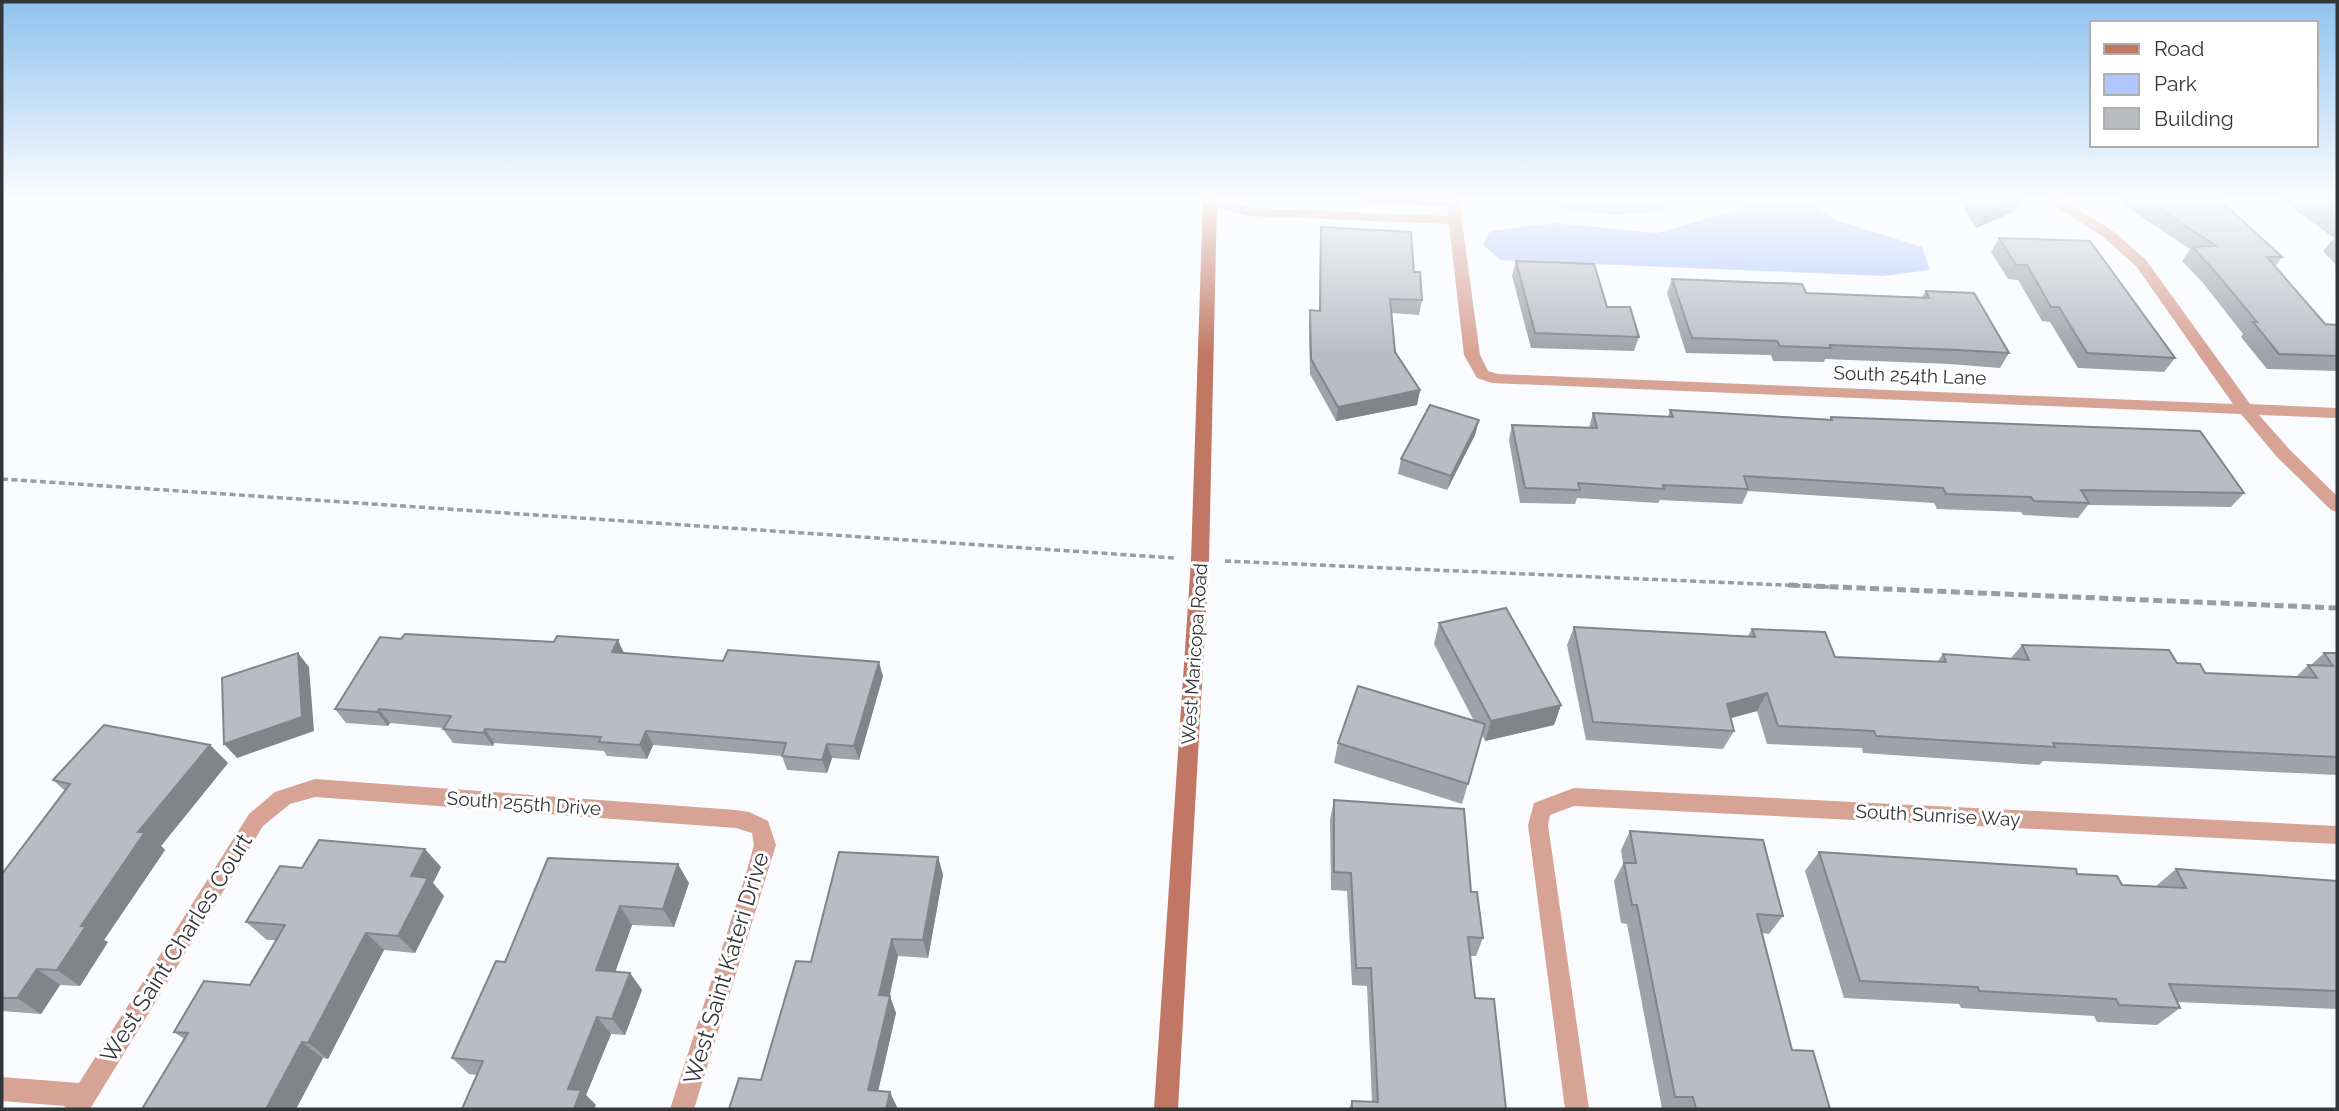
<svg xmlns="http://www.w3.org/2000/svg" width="2339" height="1111" viewBox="0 0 2339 1111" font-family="Raleway,sans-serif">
<rect width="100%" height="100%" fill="#f9fbff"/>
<path fill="#b0c6fd" d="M 1754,199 L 1789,199 L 1811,204 L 1833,219 L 1922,247 L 1930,270 L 1883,276 L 1501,260 L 1483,245 L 1490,231 L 1553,223 L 1657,233 L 1733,211 Z"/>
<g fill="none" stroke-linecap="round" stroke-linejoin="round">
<path stroke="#abd6fa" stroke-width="10" d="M 1540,199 C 1588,211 1634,216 1682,199"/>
<path stroke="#9b9ca0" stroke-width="3.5" stroke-dasharray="6 3.5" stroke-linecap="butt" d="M 2,479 L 1174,558
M 1225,561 L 1830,587"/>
<path stroke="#9b9ca0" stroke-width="5" stroke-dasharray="9 4.5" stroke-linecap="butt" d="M 1789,585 L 2337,608"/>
<path fill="#d7a395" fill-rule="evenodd" d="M 1205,199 L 1217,199 L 1250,208 L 1448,216 L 1447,206 L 1369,203 L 1362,199 L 1459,199 L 1480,355 L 1488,371 L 1498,374 L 2233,404 L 2136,266 L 2103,237 L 2045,199 L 2061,199 L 2113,231 L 2146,260 L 2250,404 L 2337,408 L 2337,418 L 2259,415 L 2289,449 L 2337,496 L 2337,512 L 2331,510 L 2277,457 L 2241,414 L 1492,383 L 1477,378 L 1464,355 L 1449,224 L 1249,216 L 1205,204 Z
M 315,779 L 736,810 L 749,812 L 768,821 L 776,845 L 694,1109 L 670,1109 L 746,874 L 754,845 L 752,833 L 736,828 L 315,797 L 290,804 L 263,826 L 90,1109 L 64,1109 L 65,1106 L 2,1101 L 2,1077 L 79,1083 L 249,814 L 275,792 Z
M 1574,788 L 2337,826 L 2337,844 L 1574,806 L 1550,815 L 1548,825 L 1589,1109 L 1565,1109 L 1528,825 L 1534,803 Z"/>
<path fill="#c17763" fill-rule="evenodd" d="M 1203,199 L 1217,199 L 1209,560 L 1178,1109 L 1154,1109 L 1191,560 Z"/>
</g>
<path fill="#9fa2a8" d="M 1958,199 L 2022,199 L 2015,211 L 1976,228 Z
M 2115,199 L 2219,199 L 2282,257 L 2275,267 L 2325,324 L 2337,325 L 2337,371 L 2267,369 L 2241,337 L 2243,334 L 2203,283 L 2182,261 L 2190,249 Z
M 2280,199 L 2337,199 L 2337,266 L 2323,251 L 2334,238 Z
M 1321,227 L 1414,272 L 1422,300 L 1419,315 L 1392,313 L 1395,352 L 1420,390 L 1417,405 L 1336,421 L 1310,374 L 1309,325 L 1310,310 L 1319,310 L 1320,242 Z
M 1999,238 L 2175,358 L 2164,372 L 2078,368 L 2050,322 L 2042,321 L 2018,280 L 2008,279 L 1991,252 Z
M 1516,261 L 1607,307 L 1639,337 L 1634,351 L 1531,348 L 1512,276 Z
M 1672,279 L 1806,293 L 1922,297 L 1926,291 L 2009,353 L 2000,368 L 1950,364 L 1825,359 L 1824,362 L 1773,361 L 1771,355 L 1686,353 L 1667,293 Z
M 1670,410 L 1830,419 L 1831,417 L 2244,493 L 2231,507 L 2088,505 L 2078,518 L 2023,515 L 2021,512 L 1937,509 L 1934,503 L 1748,491 L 1742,504 L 1660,500 L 1658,503 L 1577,498 L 1575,504 L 1520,503 L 1509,440 L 1512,425 L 1589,428 L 1593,413 L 1668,417 Z
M 1479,420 L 1475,435 L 1447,490 L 1398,474 L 1401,459 Z
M 1439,623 L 1561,705 L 1554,725 L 1485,741 L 1482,735 L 1462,804 L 1334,763 L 1338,743 L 1474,721 L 1434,644 Z
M 1574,627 L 1748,636 L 1752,629 L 1835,657 L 1937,662 L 1943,654 L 2011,658 L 2022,645 L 2177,663 L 2205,673 L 2296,677 L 2308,665 L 2311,665 L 2324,653 L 2337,653 L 2337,775 L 2043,761 L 2039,765 L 1863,753 L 1862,748 L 1767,744 L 1757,711 L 1730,718 L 1734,731 L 1723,749 L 1586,740 L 1567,645 Z
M 625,653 L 883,676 L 859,760 L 832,758 L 827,773 L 787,770 L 782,756 L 653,745 L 647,759 L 607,756 L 604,751 L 494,743 L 493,746 L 453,743 L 443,729 L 444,728 L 390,723 L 388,726 L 346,723 L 335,709 Z
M 210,745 L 228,763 L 161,846 L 165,850 L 104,940 L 108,942 L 80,986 L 60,985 L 41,1014 L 2,1011 L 2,874 L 65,791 L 53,780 Z
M 1334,800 L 1471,892 L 1483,938 L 1476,956 L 1470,956 L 1475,998 L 1506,1109 L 1349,1109 L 1352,1101 L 1372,1102 L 1367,986 L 1352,985 L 1347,891 L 1331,890 L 1330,820 Z
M 1630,831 L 1783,916 L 1769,934 L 1762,933 L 1792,1050 L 1830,1109 L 1662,1109 L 1627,924 L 1621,923 L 1614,881 L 1623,864 L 1621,850 Z
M 1819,852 L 2077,874 L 2122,885 L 2156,886 L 2176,869 L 2337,881 L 2337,1009 L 2178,1002 L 2180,1008 L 2157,1025 L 2097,1022 L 2094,1016 L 1961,1008 L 1959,1004 L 1844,998 L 1805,871 Z
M 938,857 L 943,875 L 928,958 L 898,956 L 889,996 L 896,1013 L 878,1091 L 897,1107 L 896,1109 L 729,1109 L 761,1080 L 811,962 Z
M 548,858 L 689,883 L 674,927 L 632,925 L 615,971 L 630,973 L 642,990 L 625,1035 L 611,1034 L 586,1095 L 596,1105 L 477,1075 L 469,1074 L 452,1058 L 505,962 Z
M 441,867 L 433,883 L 444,896 L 415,953 L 384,950 L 328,1059 L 323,1058 L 296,1109 L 142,1109 L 184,1039 L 174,1032 L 250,985 L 276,940 L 267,940 L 246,922 L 302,868 Z"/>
<path fill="#828488" d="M 2018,199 L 2022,199 L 2015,211 L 1976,228 L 1984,214 Z
M 1420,390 L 1417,405 L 1336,421 L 1338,407 Z
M 1479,420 L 1475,435 L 1447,490 L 1451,476 Z
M 618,640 L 625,655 L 612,652 Z
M 298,653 L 309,667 L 314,731 L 237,758 L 224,744 Z
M 879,662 L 883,676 L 859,760 L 854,746 Z
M 1767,693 L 1757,711 L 1717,722 L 1727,704 Z
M 1561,705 L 1554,725 L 1485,741 L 1491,721 Z
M 379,709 L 390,723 L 388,726 L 377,712 Z
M 485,729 L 494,743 L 493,746 L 483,733 Z
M 646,731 L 653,745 L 647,759 L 640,745 Z
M 827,744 L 832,758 L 827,773 L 822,760 Z
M 210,745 L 228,763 L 161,846 L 165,850 L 104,940 L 108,942 L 80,986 L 57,970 L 81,926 L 138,832 Z
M 425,849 L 441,867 L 433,883 L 444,896 L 415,953 L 398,936 L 411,876 Z
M 938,857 L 943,875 L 928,958 L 923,940 Z
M 678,864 L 689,883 L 674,927 L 663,909 Z
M 620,906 L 632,925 L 610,987 L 596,970 Z
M 366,933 L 384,950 L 328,1059 L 308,1043 Z
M 892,939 L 898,956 L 887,1009 L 890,996 L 896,1013 L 875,1105 L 868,1090 L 879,995 Z
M 37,969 L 60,985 L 41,1014 L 17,998 Z
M 630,973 L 642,990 L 625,1035 L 612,1019 Z
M 597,1017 L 611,1034 L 586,1095 L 596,1105 L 594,1109 L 574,1109 L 568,1089 Z
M 302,1042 L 323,1058 L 296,1109 L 266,1109 Z
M 890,1092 L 897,1107 L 896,1109 L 886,1109 Z"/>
<path fill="#b9bcc3" stroke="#828488" stroke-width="2" d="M 1974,199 L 2018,199 L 1984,214 Z
M 2145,199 L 2219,199 L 2282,257 L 2267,257 L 2325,324 L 2337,325 L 2337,356 L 2279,354 L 2253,322 L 2257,322 L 2213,269 L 2192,247 L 2216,246 Z
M 2310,199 L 2337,199 L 2337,218 Z
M 1321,227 L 1411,232 L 1414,272 L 1420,272 L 1422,300 L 1390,299 L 1395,352 L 1420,390 L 1338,407 L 1311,359 L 1310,310 L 1320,311 Z
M 1999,238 L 2090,241 L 2175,358 L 2087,353 L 2059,307 L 2051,307 L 2027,265 L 2016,265 Z
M 1516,261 L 1594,264 L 1607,307 L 1630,307 L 1639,337 L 1535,333 Z
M 1672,279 L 1802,284 L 1806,293 L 1929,298 L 1926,291 L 1974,293 L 2009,353 L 1958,350 L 1830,345 L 1831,348 L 1780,346 L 1777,341 L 1692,338 Z
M 1430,405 L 1479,420 L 1451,476 L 1401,459 Z
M 1670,410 L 1832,420 L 1831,417 L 2200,431 L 2244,493 L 2081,490 L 2089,503 L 2034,501 L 2031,497 L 1946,494 L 1943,488 L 1744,476 L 1748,489 L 1663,485 L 1664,489 L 1578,483 L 1580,490 L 1525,488 L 1512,425 L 1597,428 L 1593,413 L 1673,417 Z
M 1506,608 L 1561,705 L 1491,721 L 1439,623 Z
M 1574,627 L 1755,637 L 1752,629 L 1825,632 L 1835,657 L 1946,662 L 1943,654 L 2029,660 L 2022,645 L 2169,650 L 2177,663 L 2200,664 L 2205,673 L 2317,678 L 2308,665 L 2333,666 L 2324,653 L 2337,653 L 2337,757 L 2053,743 L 2055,747 L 1876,736 L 1874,731 L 1778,726 L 1767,693 L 1727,704 L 1734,731 L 1593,722 Z
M 405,634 L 554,642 L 557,636 L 618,640 L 612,652 L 723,661 L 728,650 L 879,662 L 854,746 L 827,744 L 822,760 L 782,756 L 786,743 L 646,731 L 640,745 L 599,742 L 601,737 L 485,729 L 483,733 L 443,729 L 451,716 L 379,709 L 377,712 L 335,709 L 380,637 L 401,639 Z
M 298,653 L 302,717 L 224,744 L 222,678 Z
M 1358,686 L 1485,724 L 1468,784 L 1338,743 Z
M 104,725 L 210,745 L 138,832 L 145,832 L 81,926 L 86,926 L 57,970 L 37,969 L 17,998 L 2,998 L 2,874 L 70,784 L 53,780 Z
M 1334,800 L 1464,809 L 1471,892 L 1477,892 L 1483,938 L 1468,937 L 1475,998 L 1494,999 L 1506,1109 L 1352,1109 L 1352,1101 L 1378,1102 L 1371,968 L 1356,968 L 1351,873 L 1334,872 Z
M 1630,831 L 1763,840 L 1783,916 L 1757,914 L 1792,1050 L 1813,1051 L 1830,1109 L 1696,1109 L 1693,1097 L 1675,1097 L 1637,905 L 1632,905 L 1624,863 L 1636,863 Z
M 319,840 L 425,849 L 411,876 L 428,878 L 398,936 L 366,933 L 308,1043 L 302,1042 L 266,1109 L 142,1109 L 188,1033 L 174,1032 L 204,981 L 250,985 L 285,925 L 246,922 L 280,866 L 302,868 Z
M 839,852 L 938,857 L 923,940 L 892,939 L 879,995 L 890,996 L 868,1090 L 890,1092 L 886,1109 L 729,1109 L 739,1078 L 761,1080 L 796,961 L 811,962 Z
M 1819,852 L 2076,869 L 2077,874 L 2117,876 L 2122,885 L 2186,888 L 2176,869 L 2337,881 L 2337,991 L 2169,984 L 2180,1008 L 2119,1005 L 2116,999 L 1979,991 L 1978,987 L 1860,981 Z
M 548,858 L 678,864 L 663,909 L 620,906 L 596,970 L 630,973 L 612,1019 L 597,1017 L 568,1089 L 581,1090 L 574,1109 L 462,1109 L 483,1061 L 452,1058 L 496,961 L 505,962 Z"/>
<linearGradient id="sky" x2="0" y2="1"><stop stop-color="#8fc2ef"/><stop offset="0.56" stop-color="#fcfdff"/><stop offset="1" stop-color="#fcfdff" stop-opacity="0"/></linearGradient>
<rect width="2339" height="354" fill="url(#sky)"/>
<g text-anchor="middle" stroke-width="6" stroke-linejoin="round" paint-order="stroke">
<g font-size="19" fill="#343538" stroke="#fff">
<text transform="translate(1910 375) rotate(2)" y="7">South 254th Lane</text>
<text transform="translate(1194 654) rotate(-86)" y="7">West Maricopa Road</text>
<text transform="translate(524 803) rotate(4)" y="7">South 255th Drive</text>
<text transform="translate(1938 815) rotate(3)" y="7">South Sunrise Way</text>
</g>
<g font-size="23" fill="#343538" stroke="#fff">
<text transform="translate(176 948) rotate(-58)" y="8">West Saint Charles Court</text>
<text transform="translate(726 968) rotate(-73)" y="8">West Saint Kateri Drive</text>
</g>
</g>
<rect width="2339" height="1111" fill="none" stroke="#343538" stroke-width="7"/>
<rect x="2090" y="21" width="228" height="126" fill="#ffffff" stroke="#aeaeaf" stroke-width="2"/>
<rect x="2104" y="44" width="35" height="10" fill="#c17763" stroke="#aeaeaf" stroke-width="2"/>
<text x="2154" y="56" font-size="21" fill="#343538">Road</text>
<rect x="2104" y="74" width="35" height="21" fill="#b0c6fd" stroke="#aeaeaf" stroke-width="2"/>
<text x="2154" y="91" font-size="21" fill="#343538">Park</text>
<rect x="2104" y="108" width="35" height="21" fill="#b9bcc3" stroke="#aeaeaf" stroke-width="2"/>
<text x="2154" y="126" font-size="21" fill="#343538">Building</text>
</svg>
